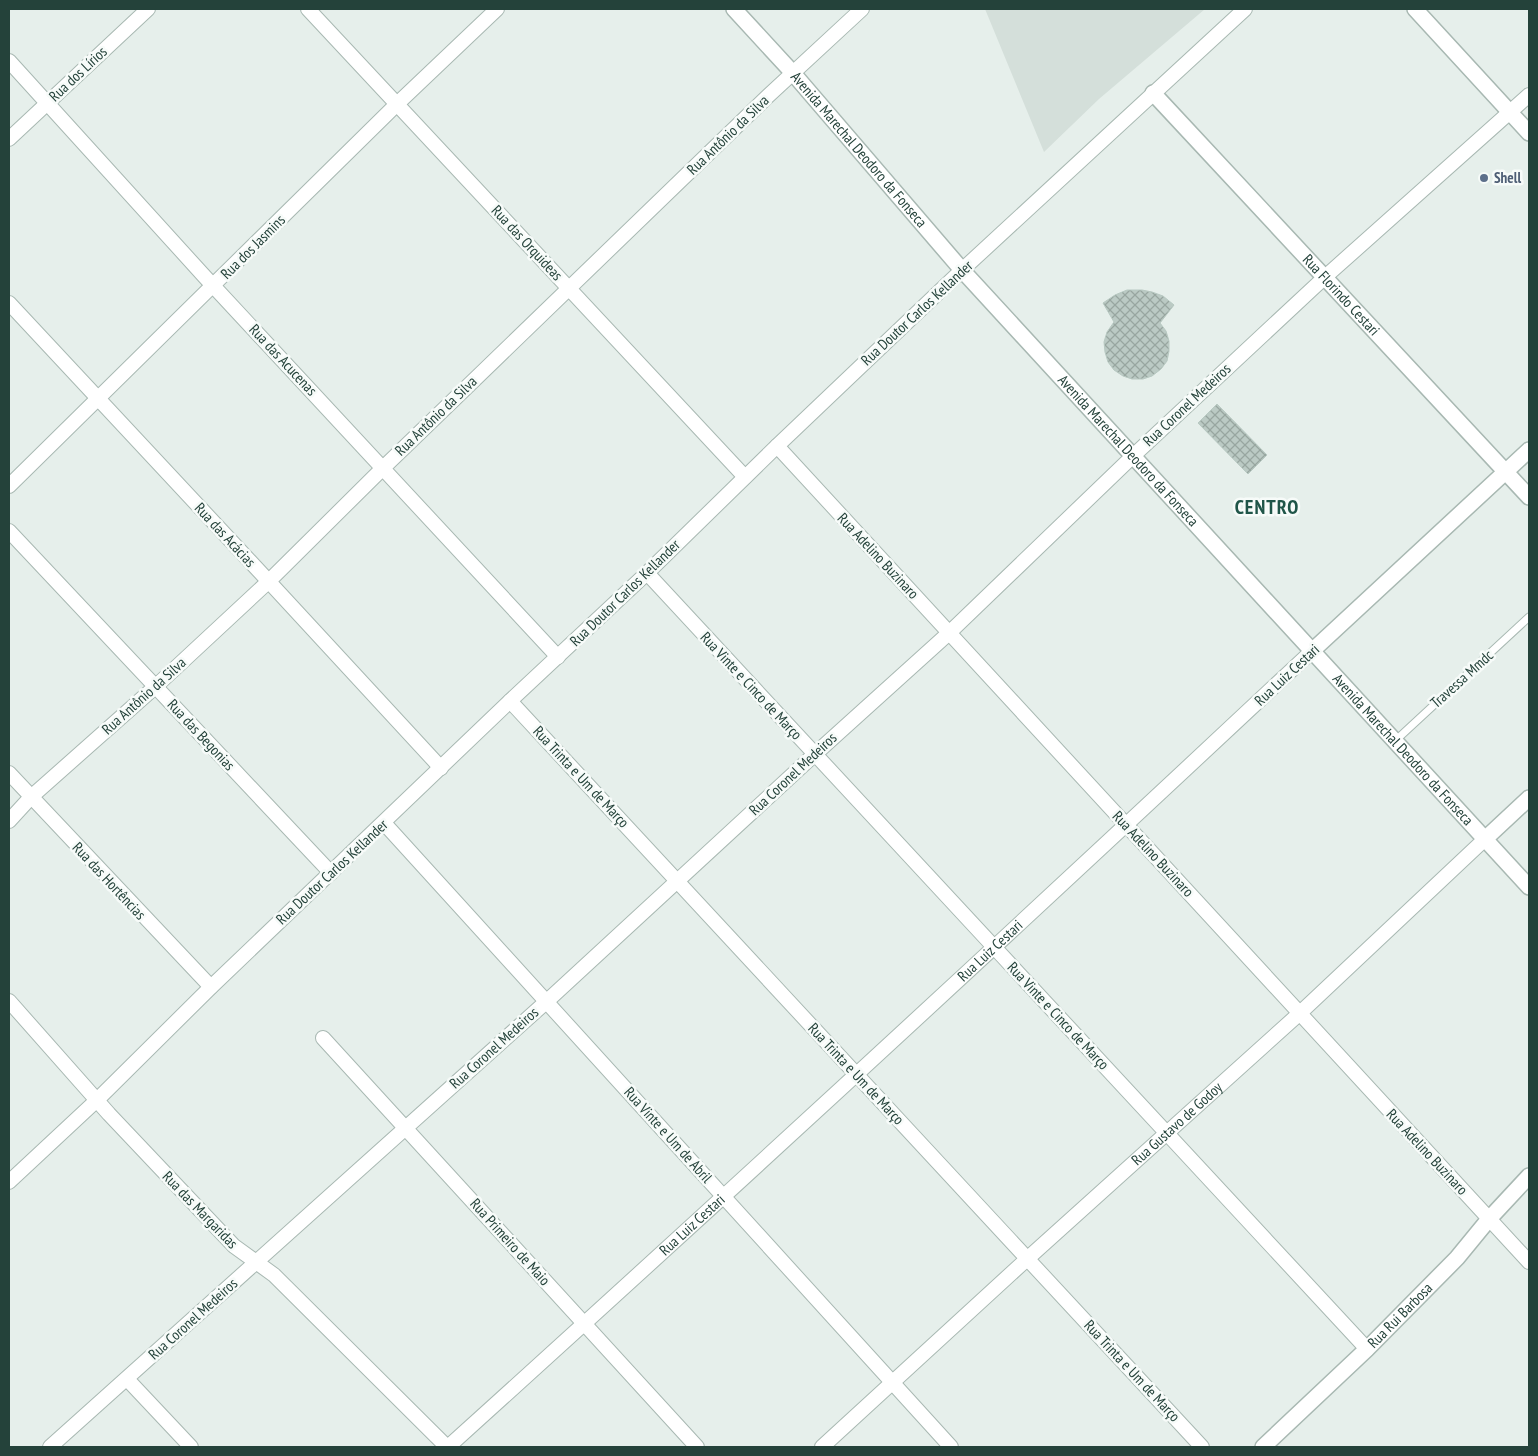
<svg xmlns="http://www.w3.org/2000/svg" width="1538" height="1456" viewBox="0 0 1538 1456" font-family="'PT Sans Narrow',sans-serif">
<defs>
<pattern id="building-cross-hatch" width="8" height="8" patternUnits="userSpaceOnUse" patternTransform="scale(1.25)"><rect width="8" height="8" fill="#bbcac4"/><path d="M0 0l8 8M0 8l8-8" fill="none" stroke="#98a6a0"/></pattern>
</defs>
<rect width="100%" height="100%" fill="#e6efeb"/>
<path fill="#d4dfda" d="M 985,9 L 1205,9 L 1099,99 L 1044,152 Z"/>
<path fill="url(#building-cross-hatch)" stroke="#b8c9c2" d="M 1127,290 L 1142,290 L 1152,292 L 1163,296 L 1174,305 L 1160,323 L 1166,331 L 1169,341 L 1169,351 L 1167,361 L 1161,369 L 1152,376 L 1143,379 L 1132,379 L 1123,376 L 1114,370 L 1108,362 L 1105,352 L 1104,342 L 1107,332 L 1114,322 L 1103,303 L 1115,295 Z
M 1217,404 L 1267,455 L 1248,474 L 1198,423 Z"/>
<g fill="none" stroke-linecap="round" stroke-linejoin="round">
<defs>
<path id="service" d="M 1395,741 L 1529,617"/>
<g id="minor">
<path d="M 308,9 L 745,477"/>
<path d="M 9,61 L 205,277 L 558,657"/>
<path d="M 9,139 L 148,9"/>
<path d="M 9,303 L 260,572 L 441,768"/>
<path d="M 777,446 L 1529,1262"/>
<path d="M 9,486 L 397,104 L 497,9"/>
<path d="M 9,531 L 331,873"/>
<path d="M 647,573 L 1367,1349"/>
<path d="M 510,701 L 1202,1447"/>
<path d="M 9,773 L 211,987"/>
<path d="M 9,821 L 31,797 L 155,687 L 269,581 L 383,468 L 768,96 L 862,9"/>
<path d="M 384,823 L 951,1447"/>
<path d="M 9,1001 L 109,1114 L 234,1246 L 274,1275 L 447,1447"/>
<path d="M 323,1038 L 697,1447"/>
<path d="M 9,1182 L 97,1100 L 211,987 L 510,701 L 647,573 L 777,446 L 962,270 L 1245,9"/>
<path d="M 127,1379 L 191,1447"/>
<path d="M 50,1447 L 546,1002 L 815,754 L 949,633 L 1133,456 L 1325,277 L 1529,95"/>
<path id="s1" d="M 448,1447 C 738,1185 1026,919 1312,651"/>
<path id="s2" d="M 822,1447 L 1027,1259 L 1300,1013 L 1485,839"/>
</g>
<g id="tertiary">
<path id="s3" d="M 734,9 L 792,72 L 962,270 L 1529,887"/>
<path d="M 1415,9 L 1529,133"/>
<path id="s4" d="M 1153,93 L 1529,497"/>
<path d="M 1312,651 L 1529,450"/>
<path d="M 1485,839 L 1529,798"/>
<path id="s5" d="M 1263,1447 L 1367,1349 L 1457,1258 L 1489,1219 L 1529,1176"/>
</g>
</defs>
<use href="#service" stroke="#a8b8b2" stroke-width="9"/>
<use href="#minor" stroke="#a8b8b2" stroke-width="16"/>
<use href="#tertiary" stroke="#a8b8b2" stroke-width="18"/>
<use href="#service" stroke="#fff" stroke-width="7"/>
<use href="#minor" stroke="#fff" stroke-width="14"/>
<use href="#tertiary" stroke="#fff" stroke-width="15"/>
</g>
<circle fill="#5c6f8a" stroke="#f7fbf9" stroke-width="2" cx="1484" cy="178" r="5"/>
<g text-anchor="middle" stroke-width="5" stroke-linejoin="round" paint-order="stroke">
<g font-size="15" fill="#24423a" stroke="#f7fbf9">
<text transform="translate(78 74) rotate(-43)" y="5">Rua dos Lírios</text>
<text transform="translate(728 135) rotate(-44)" y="5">Rua Antônio da Silva</text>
<text dy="5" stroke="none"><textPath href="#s3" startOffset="188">Avenida Marechal Deodoro da Fonseca</textPath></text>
<text transform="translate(527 243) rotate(47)" y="5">Rua das Orquideas</text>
<text transform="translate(253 247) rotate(-45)" y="5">Rua dos Jasmins</text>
<text dy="5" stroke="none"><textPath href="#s4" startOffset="276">Rua Florindo Cestari</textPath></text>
<text transform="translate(917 313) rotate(-43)" y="5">Rua Doutor Carlos Kellander</text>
<text transform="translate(283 360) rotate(47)" y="5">Rua das Acucenas</text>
<text transform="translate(1187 405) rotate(-43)" y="5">Rua Coronel Medeiros</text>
<text transform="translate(436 416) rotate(-44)" y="5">Rua Antônio da Silva</text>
<text dy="5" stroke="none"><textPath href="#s3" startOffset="592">Avenida Marechal Deodoro da Fonseca</textPath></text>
<text transform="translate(225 535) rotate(47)" y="5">Rua das Acácias</text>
<text transform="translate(878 556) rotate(47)" y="5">Rua Adelino Buzinaro</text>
<text transform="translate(625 593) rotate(-44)" y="5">Rua Doutor Carlos Kellander</text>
<text transform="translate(1287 675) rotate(-43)" y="5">Rua Luiz Cestari</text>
<text transform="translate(1462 679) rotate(-42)" y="5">Travessa Mmdc</text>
<text transform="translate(751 686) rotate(47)" y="5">Rua Vinte e Cinco de Março</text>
<text transform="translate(144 696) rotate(-42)" y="5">Rua Antônio da Silva</text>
<text transform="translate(201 735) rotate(47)" y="5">Rua das Begonias</text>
<text dy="5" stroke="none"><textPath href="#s3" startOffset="998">Avenida Marechal Deodoro da Fonseca</textPath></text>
<text transform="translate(793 774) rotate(-43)" y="5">Rua Coronel Medeiros</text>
<text transform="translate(581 777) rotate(47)" y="5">Rua Trinta e Um de Março</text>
<text transform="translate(1153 854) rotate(47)" y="5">Rua Adelino Buzinaro</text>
<text transform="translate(332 872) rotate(-43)" y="5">Rua Doutor Carlos Kellander</text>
<text transform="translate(109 881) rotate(47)" y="5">Rua das Hortências</text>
<text dy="5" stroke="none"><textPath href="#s1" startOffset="735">Rua Luiz Cestari</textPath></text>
<text transform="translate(1058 1016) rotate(47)" y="5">Rua Vinte e Cinco de Março</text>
<text transform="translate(494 1048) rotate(-42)" y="5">Rua Coronel Medeiros</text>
<text transform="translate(856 1074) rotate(47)" y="5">Rua Trinta e Um de Março</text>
<text dy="5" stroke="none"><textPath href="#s2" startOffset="480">Rua Gustavo de Godoy</textPath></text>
<text transform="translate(668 1135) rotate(48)" y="5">Rua Vinte e Um de Abril</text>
<text transform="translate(1427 1152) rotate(47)" y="5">Rua Adelino Buzinaro</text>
<text transform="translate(200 1210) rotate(46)" y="5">Rua das Margaridas</text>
<text dy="5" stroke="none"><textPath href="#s1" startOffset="330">Rua Luiz Cestari</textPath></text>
<text transform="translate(510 1242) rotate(48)" y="5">Rua Primeiro de Maio</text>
<text dy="5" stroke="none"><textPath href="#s5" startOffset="190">Rua Rui Barbosa</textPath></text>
<text transform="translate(193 1319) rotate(-42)" y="5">Rua Coronel Medeiros</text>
<text transform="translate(1132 1371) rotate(47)" y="5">Rua Trinta e Um de Março</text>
</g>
<g font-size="15" font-weight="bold" fill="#4e5e75" stroke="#f7fbf9" text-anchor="start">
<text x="1494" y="183">Shell</text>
</g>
<g font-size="20" font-weight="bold" letter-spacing="1" fill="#1f5548" stroke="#f7fbf9">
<text x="1267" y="514">CENTRO</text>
</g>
</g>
<rect width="1538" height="1456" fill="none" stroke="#24423a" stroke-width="20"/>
</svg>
